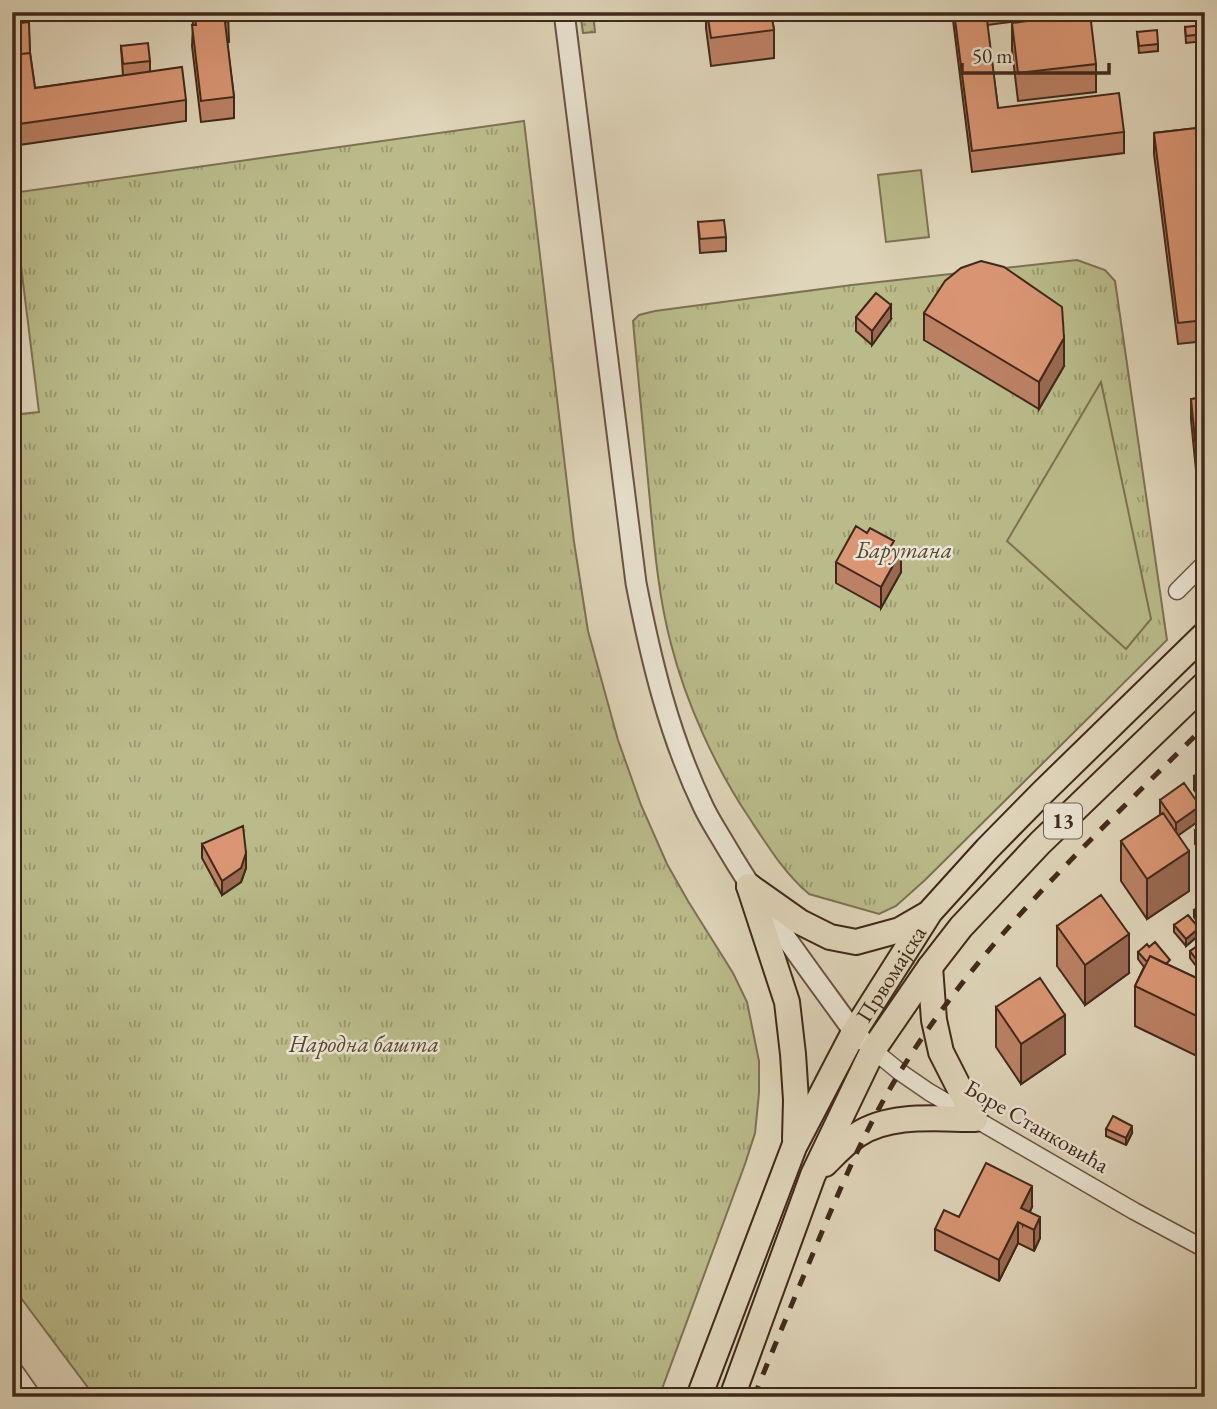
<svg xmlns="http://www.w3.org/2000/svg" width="1217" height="1409" viewBox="0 0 1217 1409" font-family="'EB Garamond',serif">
<defs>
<pattern id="grass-dots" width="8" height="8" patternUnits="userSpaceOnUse" patternTransform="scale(1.75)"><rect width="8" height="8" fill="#babb8a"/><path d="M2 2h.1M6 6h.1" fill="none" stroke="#999870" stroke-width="1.8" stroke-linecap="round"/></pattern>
<pattern id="park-tufts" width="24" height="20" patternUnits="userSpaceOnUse" patternTransform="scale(1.75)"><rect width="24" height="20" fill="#babb8a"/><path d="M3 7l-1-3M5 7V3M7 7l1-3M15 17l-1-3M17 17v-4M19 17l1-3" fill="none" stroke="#999870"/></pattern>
</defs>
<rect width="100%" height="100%" fill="#dfd5ba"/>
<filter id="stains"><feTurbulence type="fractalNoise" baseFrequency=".00286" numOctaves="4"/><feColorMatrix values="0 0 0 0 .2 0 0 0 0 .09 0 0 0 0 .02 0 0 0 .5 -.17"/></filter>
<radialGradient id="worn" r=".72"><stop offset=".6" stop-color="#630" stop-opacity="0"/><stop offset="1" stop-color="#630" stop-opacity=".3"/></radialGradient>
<path fill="url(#grass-dots)" stroke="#7d7252" stroke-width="2" d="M 580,12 L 593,12 L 595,32 L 583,33 Z"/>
<path fill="url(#park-tufts)" stroke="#7d7252" stroke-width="2" d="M 524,121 L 574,542 L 588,631 L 618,740 L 641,805 L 667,864 L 688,901 L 733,973 L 747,1002 L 759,1061 L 759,1093 L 755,1133 L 745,1164 L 659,1397 L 95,1397 L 12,1286 L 12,415 L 39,412 L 12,193 Z
M 1077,260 L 1105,270 L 1115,281 L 1167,640 L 925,880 L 896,906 L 879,914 L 809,894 C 785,874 767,845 750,819 C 716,769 686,703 671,644 C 658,595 654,543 649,491 C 644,435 638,378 633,321 L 639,315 L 655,311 L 852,285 Z"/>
<path fill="#babb8a" stroke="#7d7252" stroke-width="2" d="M 921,170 L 929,237 L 886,242 L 878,175 Z
M 1101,382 L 1151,619 L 1126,649 L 1007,541 Z"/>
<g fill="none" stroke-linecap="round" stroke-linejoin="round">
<defs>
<path id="minor" d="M 1177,591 L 1205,563
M 873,1050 L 900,1072 L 929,1092 L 1134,1211 L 1205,1249
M 12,1367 L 33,1397"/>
<path id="tertiary" d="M 564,12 L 636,583 C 651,660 669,735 703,806 C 710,821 719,834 727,848 C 765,912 810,971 854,1032 L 862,1040"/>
<g id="primary">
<path d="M 749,886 L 787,1002 L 793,1054 L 796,1100 L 795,1139"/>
<path d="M 749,886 L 800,922 L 830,937 L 856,942 L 900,930 L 926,915"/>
<path d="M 825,1164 C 835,1154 845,1143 857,1135 C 890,1113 937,1119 975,1119 L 941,1052 L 934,1020 L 930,967"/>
<path id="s1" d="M 699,1397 L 794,1147 L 854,1032 L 930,912 L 987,849 L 1043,792 L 1205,634"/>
<path d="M 732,1397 L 813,1175 L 873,1050 L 930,967 L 961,927 L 1040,843 L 1205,684"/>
</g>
</defs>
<use href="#minor" stroke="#685342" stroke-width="19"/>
<use href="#tertiary" stroke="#685342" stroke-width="23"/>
<use href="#primary" stroke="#40281a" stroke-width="28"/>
<use href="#minor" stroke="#eae4d2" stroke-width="16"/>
<use href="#tertiary" stroke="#eae4d2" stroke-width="19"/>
<use href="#primary" stroke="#dfd5ba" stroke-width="24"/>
<path stroke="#40281a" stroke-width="5" stroke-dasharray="12 12" stroke-linecap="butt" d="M 754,1397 C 775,1344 797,1292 819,1239 C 843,1182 867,1125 900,1072 C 981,940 1096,835 1205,726"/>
</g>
<path fill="#bb8164" stroke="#40281a" stroke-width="2" d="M 12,12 L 28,12 L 30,53 L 35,88 L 123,76 L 121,46 L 150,61 L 150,72 L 186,100 L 186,121 L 12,146 Z
M 192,12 L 228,12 L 229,42 L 227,42 L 234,97 L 234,118 L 201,122 L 192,46 L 193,25 Z
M 706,12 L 771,12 L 774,30 L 774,58 L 711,66 L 706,28 Z
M 952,12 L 1085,12 L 987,25 L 998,108 L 1124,132 L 1124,153 L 972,172 Z
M 1012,23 L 1096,64 L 1096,92 L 1018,101 L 1012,50 Z
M 1185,27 L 1204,34 L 1204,41 L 1186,43 Z
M 1137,32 L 1158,44 L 1158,51 L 1139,53 Z
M 1205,127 L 1205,341 L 1178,344 L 1154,154 L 1154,133 Z
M 698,222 L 726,237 L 726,251 L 700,253 Z
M 924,313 L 1064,366 L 1039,409 L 924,340 Z
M 856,317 L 891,319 L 872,345 L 856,331 Z
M 1205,397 L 1205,499 L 1199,500 L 1191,420 L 1191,399 Z
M 894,547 L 901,572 L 881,608 L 836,583 L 836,562 Z
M 1205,769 L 1205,805 L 1194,790 L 1194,776 Z
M 1160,800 L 1200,820 L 1178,835 L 1189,891 L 1147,919 L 1121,881 L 1121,841 L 1160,815 Z
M 1205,824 L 1205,858 L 1195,844 L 1195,830 Z
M 202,844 L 246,868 L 241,882 L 222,895 L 202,858 Z
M 1205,905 L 1205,933 L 1194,917 L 1194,910 Z
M 1174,925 L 1199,935 L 1186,946 L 1174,932 Z
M 1057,926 L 1129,973 L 1085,1005 L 1057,966 Z
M 1205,945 L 1205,978 L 1190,958 L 1190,951 Z
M 1138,952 L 1170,966 L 1205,982 L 1205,1060 L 1135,1026 L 1135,986 L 1144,967 L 1138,959 Z
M 996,1007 L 1065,1054 L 1021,1084 L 996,1047 Z
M 1106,1129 L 1132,1133 L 1126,1145 L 1106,1136 Z
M 1032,1207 L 1030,1212 L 1040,1238 L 1034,1251 L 1018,1243 L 999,1281 L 935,1250 L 935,1229 L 959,1217 Z"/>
<path fill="#996951" stroke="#40281a" stroke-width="2" d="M 891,305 L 891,319 L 872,345 L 872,331 Z
M 1064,338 L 1064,366 L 1039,409 L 1039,382 Z
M 901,551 L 901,572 L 881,608 L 881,587 Z
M 1200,806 L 1200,820 L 1176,837 L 1176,823 Z
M 1189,851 L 1189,891 L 1147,919 L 1147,879 Z
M 246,853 L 246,868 L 241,882 L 222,895 L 222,881 Z
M 1199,928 L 1199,935 L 1186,946 L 1186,939 Z
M 1129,934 L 1129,973 L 1085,1005 L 1085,965 Z
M 1065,1015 L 1065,1054 L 1021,1084 L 1021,1044 Z
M 1132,1126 L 1132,1133 L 1126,1145 L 1126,1138 Z
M 1032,1186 L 1032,1207 L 1023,1225 L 1021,1208 Z
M 1040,1217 L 1040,1238 L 1034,1251 L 1034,1230 Z
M 1018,1222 L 1018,1243 L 999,1281 L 999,1260 Z"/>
<path fill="#da9674" stroke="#40281a" stroke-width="2" d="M 12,12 L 28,12 L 29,15 L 12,17 Z
M 194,12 L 228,12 L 229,21 L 225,22 L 234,97 L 201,101 L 192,25 L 196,25 Z
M 707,12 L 771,12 L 774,30 L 711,38 Z
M 954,12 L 986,12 L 998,108 L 1119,93 L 1124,132 L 972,151 Z
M 1090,13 L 1096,64 L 1018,73 L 1012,23 Z
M 29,22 L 30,53 L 12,55 L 12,24 Z
M 1203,25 L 1204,34 L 1186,36 L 1185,27 Z
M 1157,30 L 1158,44 L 1139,46 L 1137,32 Z
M 148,43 L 150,61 L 123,64 L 121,46 Z
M 30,53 L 35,88 L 182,67 L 186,100 L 12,125 L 12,55 Z
M 1205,127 L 1205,320 L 1178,323 L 1154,133 Z
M 724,220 L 726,237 L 700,239 L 698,222 Z
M 981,261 L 1004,267 L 1062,307 L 1064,338 L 1039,382 L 924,313 L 945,281 L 961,268 Z
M 876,293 L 891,305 L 872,331 L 856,317 Z
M 1205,397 L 1205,478 L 1199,479 L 1191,399 Z
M 856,526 L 867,533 L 870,528 L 894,541 L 891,546 L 901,551 L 881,587 L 836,562 Z
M 1205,769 L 1205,791 L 1194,776 Z
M 1184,783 L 1200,806 L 1176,823 L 1160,800 Z
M 1163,813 L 1189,851 L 1147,879 L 1121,841 Z
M 1205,824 L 1205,844 L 1195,830 Z
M 243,826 L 246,853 L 241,868 L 222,881 L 202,844 Z
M 1101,895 L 1129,934 L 1085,965 L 1057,926 Z
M 1204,904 L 1205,905 L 1205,926 L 1194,910 Z
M 1188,915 L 1199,928 L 1186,939 L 1174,925 Z
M 1155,942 L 1170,960 L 1166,964 L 1150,956 L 1147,962 L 1138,952 L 1147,944 L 1149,947 Z
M 1203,942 L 1205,945 L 1205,971 L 1190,951 Z
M 1150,956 L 1205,982 L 1205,1020 L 1135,986 Z
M 1040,978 L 1065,1015 L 1021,1044 L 996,1007 Z
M 1113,1116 L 1132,1126 L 1126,1138 L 1106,1129 Z
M 986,1163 L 1032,1186 L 1021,1208 L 1040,1217 L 1034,1230 L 1018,1222 L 999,1260 L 935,1229 L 944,1210 L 959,1217 Z"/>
<g text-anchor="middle" stroke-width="5" stroke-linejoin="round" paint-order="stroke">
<rect fill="#eae4d2" stroke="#736051" stroke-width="2" x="1044" y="803.5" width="38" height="35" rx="5"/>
<g font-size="21" font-weight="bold" fill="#40281a">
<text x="1063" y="828">13</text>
</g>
<g font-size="23" font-style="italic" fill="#584530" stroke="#eae4d2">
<text x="904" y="558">Барутана</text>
<text x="364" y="1052">Народна башта</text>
</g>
<g font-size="23" fill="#40281a" stroke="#eae4d2">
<text dy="8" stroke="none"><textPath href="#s1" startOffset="466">Првомајска</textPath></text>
<text transform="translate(1037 1126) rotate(30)" y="8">Боре Станковића</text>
</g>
</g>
<rect width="1217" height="1409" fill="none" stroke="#dfd5ba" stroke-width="42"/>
<rect x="14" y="14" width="1189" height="1381" fill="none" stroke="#40281a" stroke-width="3.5"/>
<rect x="21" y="21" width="1175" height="1367" fill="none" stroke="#40281a" stroke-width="2"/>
<path d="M962 63v10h147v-10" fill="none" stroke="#40281a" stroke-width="3.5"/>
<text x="972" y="63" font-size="21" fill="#40281a" stroke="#eae4d2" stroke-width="5" paint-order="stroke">50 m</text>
<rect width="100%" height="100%" filter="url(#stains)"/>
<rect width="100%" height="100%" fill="url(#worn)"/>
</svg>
